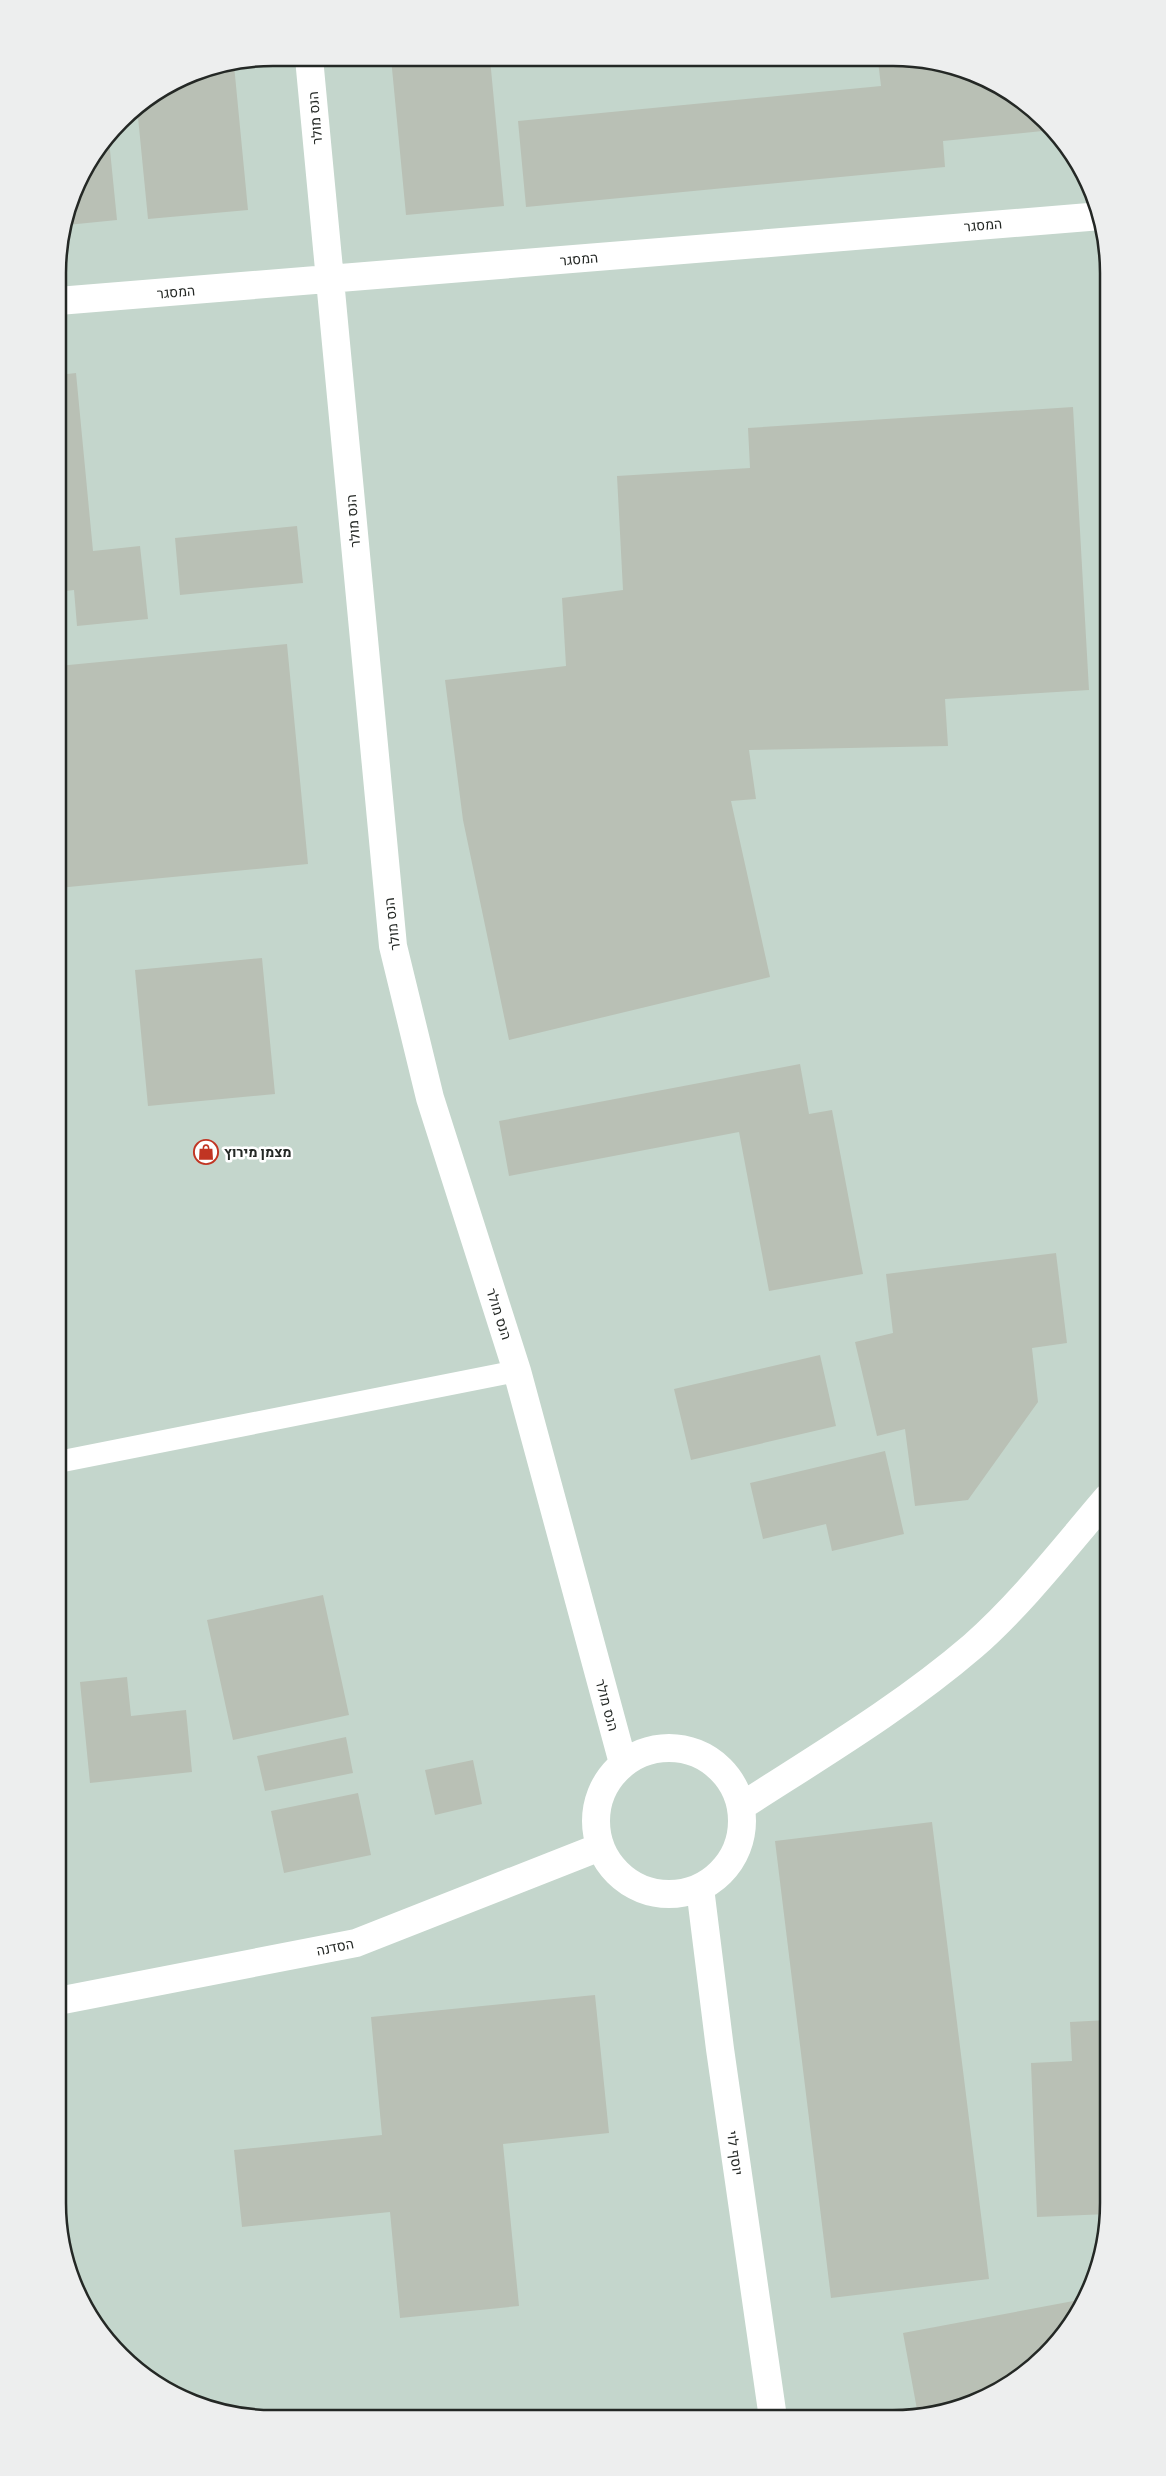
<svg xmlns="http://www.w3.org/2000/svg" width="1166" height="2476" viewBox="0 0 1166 2476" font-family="Poppins,Heebo,sans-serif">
<rect width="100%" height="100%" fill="#d6e2db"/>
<path fill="#c4d6cc" d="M 273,58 L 935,62 L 988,80 L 1035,111 L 1072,153 L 1101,217 L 1108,273 L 1108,2217 L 1092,2285 L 1064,2334 L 1013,2382 L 949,2411 L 893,2418 L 231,2414 L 178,2396 L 131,2365 L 94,2323 L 65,2259 L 58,2203 L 58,259 L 80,178 L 131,111 L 191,74 Z"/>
<path fill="#b9c0b5" d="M 391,58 L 490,59 L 504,206 L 406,215 Z
M 878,61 L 935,62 L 988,80 L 1035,111 L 1052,130 L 943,141 L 945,167 L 526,207 L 518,121 L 881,86 Z
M 234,65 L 248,210 L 148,219 L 137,107 L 191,74 Z
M 109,140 L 117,220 L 67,225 L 80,178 Z
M 76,373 L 93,551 L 140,546 L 148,619 L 77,626 L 74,590 L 58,592 L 58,375 Z
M 1073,407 L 1089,690 L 945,699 L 948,746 L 749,750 L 756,799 L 731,801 L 770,977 L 509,1040 L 463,820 L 445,680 L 566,666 L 562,598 L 623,590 L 617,476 L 750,468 L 748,428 Z
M 297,526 L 303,583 L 180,595 L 175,538 Z
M 287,644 L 308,864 L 58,888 L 58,666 Z
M 262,958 L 275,1094 L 148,1106 L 135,970 Z
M 800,1064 L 809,1114 L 832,1110 L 863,1274 L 769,1291 L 739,1132 L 509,1176 L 499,1121 Z
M 1056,1253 L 1067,1343 L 1032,1348 L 1038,1402 L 968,1500 L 915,1506 L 905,1429 L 877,1436 L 855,1342 L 893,1333 L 886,1274 Z
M 820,1355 L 836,1426 L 691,1460 L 674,1389 Z
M 885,1451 L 904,1534 L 832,1551 L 826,1524 L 763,1539 L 750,1483 Z
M 323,1595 L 349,1715 L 233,1740 L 207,1620 Z
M 127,1677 L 131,1716 L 186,1710 L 192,1772 L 90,1783 L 80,1682 Z
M 346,1737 L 353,1773 L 265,1791 L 257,1756 Z
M 473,1760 L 482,1804 L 435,1815 L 425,1770 Z
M 358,1793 L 371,1855 L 284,1873 L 271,1811 Z
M 932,1822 L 989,2279 L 831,2298 L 775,1841 Z
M 595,1995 L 609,2133 L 503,2144 L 519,2306 L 400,2318 L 390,2212 L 242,2227 L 234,2150 L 382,2135 L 371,2017 Z
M 1108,2020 L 1108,2214 L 1037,2217 L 1031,2063 L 1072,2061 L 1070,2022 Z
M 1084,2299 L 1064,2334 L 1013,2382 L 949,2411 L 918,2415 L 903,2333 Z"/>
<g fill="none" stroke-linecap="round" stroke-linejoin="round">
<path stroke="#fff" stroke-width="22" d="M 58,1462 L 517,1371"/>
<path stroke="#fff" stroke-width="28" d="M 309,58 L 393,946 L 430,1098 L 517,1371 L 623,1763
M 58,301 L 1101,216
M596 1821a73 73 0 1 1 146 0a73 73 0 1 1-146 0Z
M 742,1806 C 821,1755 902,1707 973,1646 C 1023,1602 1065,1547 1108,1497
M 700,1888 L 720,2049 L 773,2418
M 58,2001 L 356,1943 L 600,1847"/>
</g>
<defs>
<symbol id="shop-ring" viewBox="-11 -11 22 22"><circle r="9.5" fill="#fff" stroke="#c13523" stroke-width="1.5"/><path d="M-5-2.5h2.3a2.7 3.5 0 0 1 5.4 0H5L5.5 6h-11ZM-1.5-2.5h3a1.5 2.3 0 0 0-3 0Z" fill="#c13523"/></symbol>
</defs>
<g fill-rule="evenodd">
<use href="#shop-ring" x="192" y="1138" width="28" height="28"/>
</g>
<g text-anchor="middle" stroke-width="5" stroke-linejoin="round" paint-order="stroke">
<g font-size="14" fill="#242825" stroke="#fff">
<text transform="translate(315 118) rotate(-95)" y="5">הנס מולר</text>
<text transform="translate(983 225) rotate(-5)" y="5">המסגר</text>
<text transform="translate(579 259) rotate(-5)" y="5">המסגר</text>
<text transform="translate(176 292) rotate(-5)" y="5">המסגר</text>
<text transform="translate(353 521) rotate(-95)" y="5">הנס מולר</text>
<text transform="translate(392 924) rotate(-97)" y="5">הנס מולר</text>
<text transform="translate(499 1314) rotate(72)" y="5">הנס מולר</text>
<text transform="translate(607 1705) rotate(75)" y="5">הנס מולר</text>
<text transform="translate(335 1947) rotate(-12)" y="5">הסדנה</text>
<text transform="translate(735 2153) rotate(82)" y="5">יוסף לוי</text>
</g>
<g font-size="14" font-weight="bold" fill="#242825" stroke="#fff" text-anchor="start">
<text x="224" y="1157">מצמן מירוץ</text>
</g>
</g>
<path d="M0 0H1166V2476H0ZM273 66H893A207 207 0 0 1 1100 273V2203A207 207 0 0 1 893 2410H273A207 207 0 0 1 66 2203V273A207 207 0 0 1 273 66Z" fill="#edeeee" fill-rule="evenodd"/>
<path fill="none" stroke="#242825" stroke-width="2.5" d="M273 66H893A207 207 0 0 1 1100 273V2203A207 207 0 0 1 893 2410H273A207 207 0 0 1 66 2203V273A207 207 0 0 1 273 66Z"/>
</svg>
